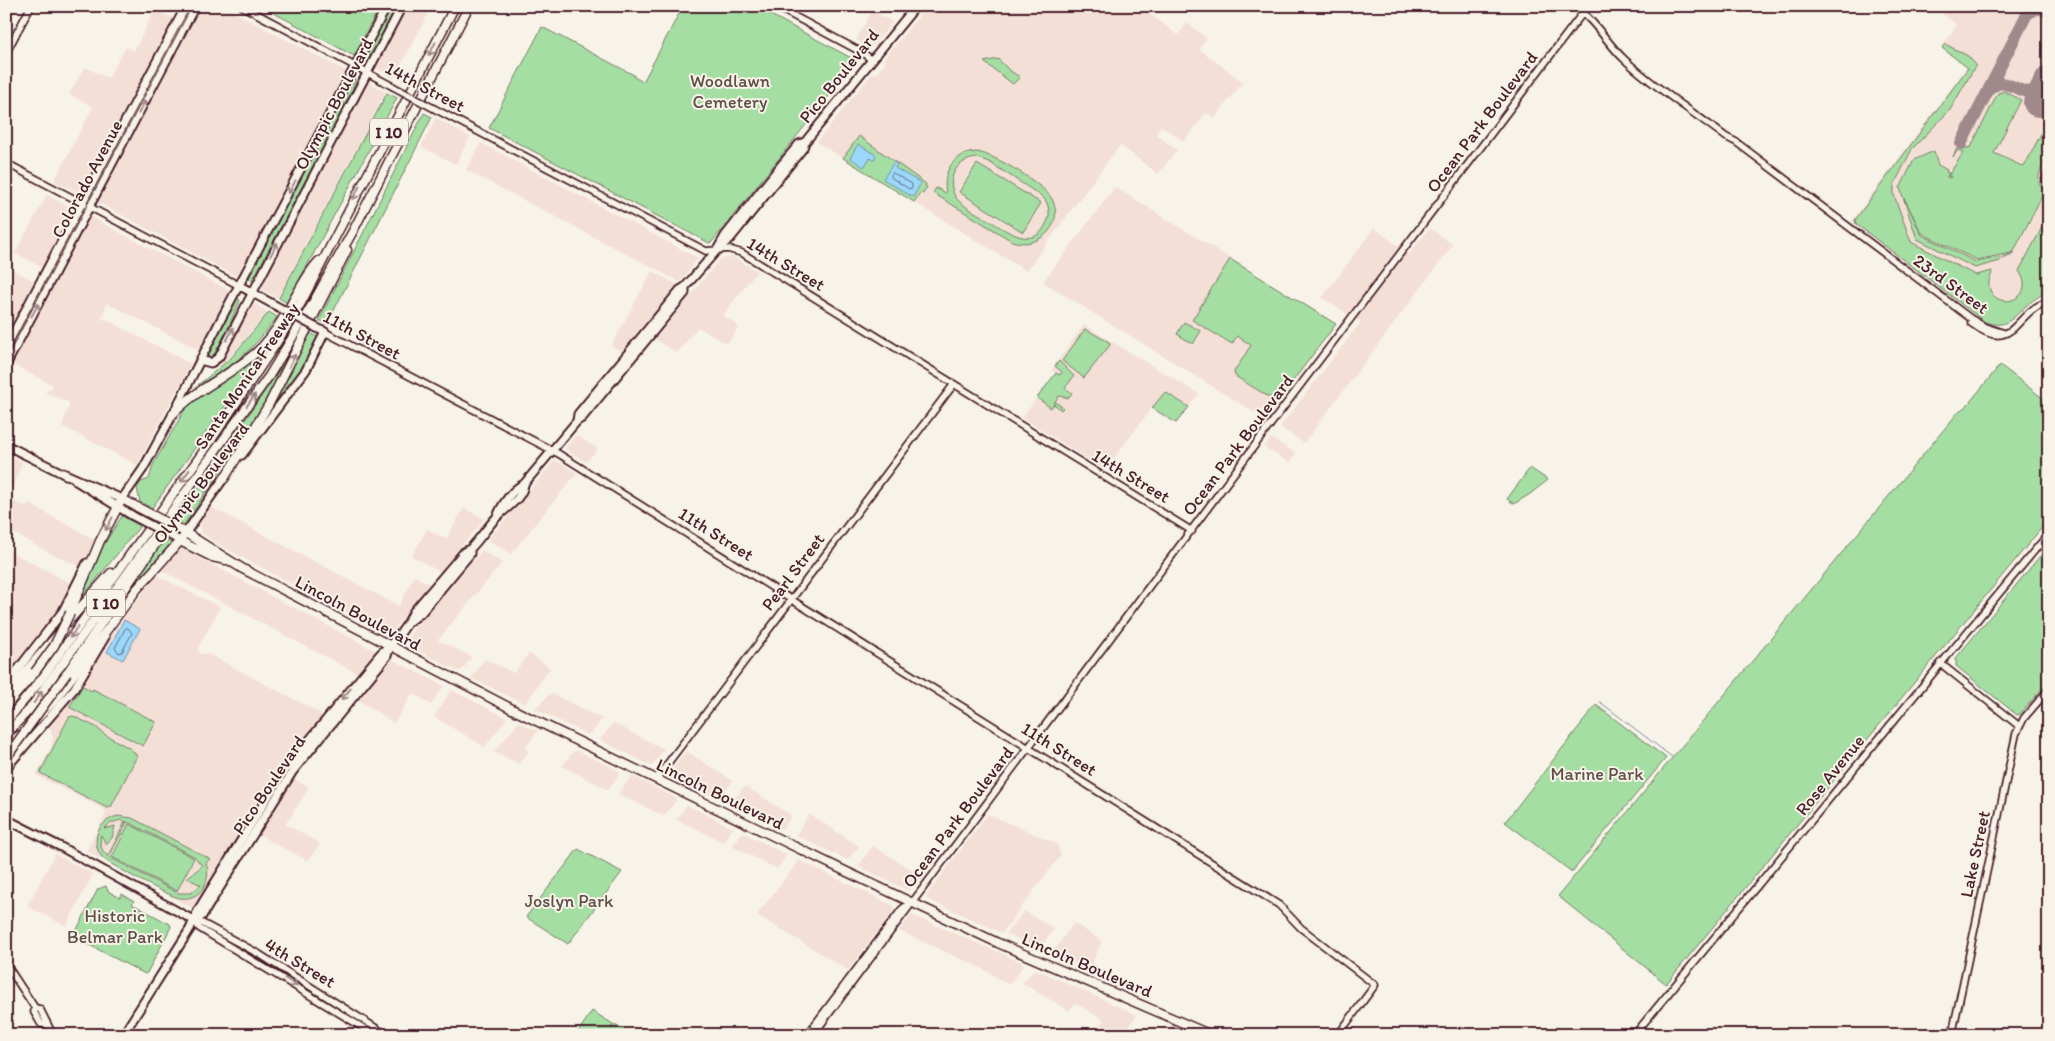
<svg xmlns="http://www.w3.org/2000/svg" width="2055" height="1041" viewBox="0 0 2055 1041" font-family="Itim,sans-serif">
<rect width="100%" height="100%" fill="#f7f3e8"/>
<filter id="ink" filterUnits="userSpaceOnUse"><feTurbulence type="fractalNoise" baseFrequency=".02" numOctaves="2"/><feDisplacementMap in="SourceGraphic" scale="10" xChannelSelector="R" yChannelSelector="G"/><feConvolveMatrix kernelMatrix="1 2 1 2 8 2 1 2 1" color-interpolation-filters="sRGB"/></filter>
<g filter="url(#ink)">
<path fill="#f4dfd6" d="M 200,6 L 222,6 L 346,71 L 238,277 L 97,202 Z
M 407,6 L 432,6 L 394,78 L 375,67 Z
M 927,6 L 1139,6 L 1178,35 L 1187,23 L 1207,38 L 1199,49 L 1243,82 L 1215,118 L 1206,113 L 1184,141 L 1161,126 L 1156,134 L 1177,150 L 1158,174 L 1120,145 L 1026,271 L 818,143 L 818,140 L 872,74 L 877,73 L 885,63 L 884,59 Z
M 1932,6 L 2049,6 L 2049,284 L 2014,318 L 2001,324 L 1993,325 L 1985,322 L 1851,222 L 1967,67 L 1941,47 L 1957,25 Z
M 155,10 L 175,19 L 111,135 L 82,194 L 54,181 L 93,107 L 69,94 L 85,67 L 108,78 L 126,47 L 134,51 Z
M 872,11 L 893,22 L 871,48 L 856,40 Z
M 368,82 L 386,92 L 278,298 L 259,288 Z
M 436,118 L 470,137 L 456,164 L 421,147 Z
M 481,143 L 698,258 L 680,282 L 466,170 Z
M 1115,187 L 1336,324 L 1265,419 L 1043,282 Z
M 47,195 L 74,209 L 43,268 L 15,253 Z
M 89,216 L 230,291 L 199,350 L 107,303 L 98,329 L 103,318 L 191,364 L 137,465 L 62,426 L 70,403 L 45,392 L 52,388 L 53,385 L 11,364 Z
M 1374,228 L 1409,254 L 1430,228 L 1453,245 L 1304,443 L 1280,427 L 1361,322 L 1322,298 Z
M 733,257 L 757,271 L 723,315 L 739,327 L 727,344 L 698,327 L 677,353 L 655,339 L 720,259 Z
M 6,266 L 34,281 L 35,284 L 6,337 Z
M 652,271 L 678,285 L 622,351 L 611,346 Z
M 253,303 L 268,312 L 225,363 L 217,367 Z
M 1084,325 L 1199,394 L 1176,424 L 1152,408 L 1105,470 L 1022,418 L 1055,373 L 1051,370 Z
M 576,435 L 598,449 L 586,462 L 565,449 Z
M 1271,438 L 1296,453 L 1290,463 L 1264,447 Z
M 6,454 L 22,462 L 8,500 L 26,506 L 28,503 L 95,540 L 81,567 L 50,553 L 6,529 Z
M 555,460 L 577,473 L 511,554 L 488,540 Z
M 211,507 L 399,606 L 414,576 L 430,584 L 390,634 L 387,634 L 223,547 L 201,533 L 200,522 Z
M 464,508 L 484,519 L 440,572 L 412,556 L 427,529 L 446,539 Z
M 6,549 L 72,584 L 57,612 L 6,677 Z
M 182,549 L 374,650 L 375,653 L 357,673 L 160,570 L 177,550 Z
M 482,550 L 502,563 L 438,640 L 472,657 L 462,670 L 458,671 L 407,645 L 406,640 L 415,627 Z
M 156,575 L 220,607 L 198,648 L 200,654 L 208,654 L 320,713 L 322,716 L 282,764 L 192,908 L 86,851 L 106,814 L 105,810 L 36,775 L 51,748 L 53,737 L 49,726 L 50,722 L 89,674 L 110,636 Z
M 529,653 L 550,668 L 525,704 L 471,678 L 485,659 L 514,673 Z
M 391,659 L 444,686 L 431,705 L 413,693 L 394,723 L 357,699 Z
M 451,690 L 507,718 L 485,747 L 434,717 Z
M 551,693 L 602,719 L 591,734 L 586,734 L 535,709 Z
M 519,722 L 538,731 L 525,748 L 529,751 L 519,764 L 494,752 Z
M 613,723 L 664,749 L 652,766 L 600,740 Z
M 578,751 L 619,771 L 620,774 L 608,790 L 562,766 L 573,752 Z
M 686,751 L 733,781 L 718,799 L 671,775 L 670,772 Z
M 634,777 L 676,798 L 676,801 L 664,816 L 618,794 L 630,778 Z
M 294,779 L 309,787 L 286,824 L 320,844 L 308,861 L 259,835 Z
M 745,786 L 792,816 L 783,829 L 732,805 L 732,802 Z
M 687,805 L 733,828 L 723,842 L 676,819 Z
M 809,814 L 859,846 L 847,860 L 796,835 Z
M 988,814 L 1057,844 L 1061,855 L 1002,933 L 927,899 L 926,896 Z
M 742,833 L 744,833 L 787,855 L 777,869 L 732,846 Z
M 873,846 L 922,876 L 909,891 L 858,866 Z
M 55,854 L 93,874 L 66,926 L 27,906 Z
M 799,860 L 894,906 L 895,909 L 848,970 L 757,915 Z
M 1024,911 L 1054,929 L 1040,948 L 1038,949 L 1006,933 Z
M 912,915 L 1021,962 L 1024,965 L 1009,985 L 983,969 L 899,931 Z
M 1074,923 L 1102,941 L 1089,970 L 1053,954 L 1053,952 Z
M 1035,969 L 1137,1015 L 1122,1035 L 1108,1035 L 1099,1027 L 1104,1020 L 1075,1003 L 1069,1011 L 1022,983 Z"/>
<path fill="#a4dea3" stroke="#777e67" fill-rule="evenodd" d="M 261,6 L 380,6 L 354,56 Z
M 390,6 L 397,6 L 368,61 L 365,59 Z
M 683,6 L 754,6 L 857,61 L 712,242 L 709,243 L 489,128 L 542,27 L 634,75 L 634,77 L 643,82 Z
M 1945,44 L 1968,56 L 1976,65 L 1950,110 L 1912,149 L 1894,185 L 1894,195 L 1911,242 L 1971,273 L 1976,275 L 1992,271 C 1992,276 1988,280 1989,286 C 1994,313 2039,300 2019,271 L 2049,214 L 2049,284 C 2044,297 2035,297 2026,306 C 2011,319 2007,329 1985,322 L 1856,224 L 1855,220 L 1968,68 L 1942,48 Z
M 998,59 L 1010,71 L 1020,77 L 1013,84 L 984,62 Z
M 353,78 L 356,80 L 346,105 L 252,281 L 249,278 L 259,255 Z
M 2004,91 L 2021,100 L 1994,153 L 2024,167 L 2049,118 C 2049,129 2050,140 2049,151 C 2047,165 2029,179 2045,190 L 2012,255 L 2003,259 L 2003,256 L 2012,254 L 2013,251 L 2011,253 L 1977,260 L 1927,236 L 1921,232 L 1904,198 L 1922,235 L 1976,262 L 2000,257 L 2000,261 L 1975,268 L 1917,239 L 1900,188 L 1914,160 L 1934,151 L 1938,165 L 1947,170 L 1946,172 L 1949,173 L 1947,177 L 1950,178 L 1951,176 L 1948,176 L 1963,153 L 1958,150 L 1953,157 L 1957,148 L 1962,149 L 1971,147 L 1998,93 Z
M 387,93 L 397,98 L 287,303 L 279,298 Z
M 424,113 L 432,117 L 327,324 L 319,320 Z
M 859,136 L 926,184 L 925,186 L 927,187 L 923,194 L 920,193 L 914,202 L 843,158 Z
M 977,152 C 993,154 1047,185 1053,201 C 1064,227 1037,250 1012,241 L 933,193 L 936,188 L 946,193 C 942,172 953,153 977,152 ZM 977,158 L 989,162 L 1043,197 C 1049,205 1051,213 1047,222 C 1034,254 1003,228 985,218 C 975,212 964,207 956,198 C 945,180 955,160 977,158 Z
M 977,164 L 1041,203 L 1023,232 L 959,192 Z
M 1230,259 L 1336,324 L 1277,402 L 1235,376 L 1234,372 L 1251,345 L 1237,336 L 1232,344 L 1192,320 Z
M 237,298 L 240,300 L 229,326 L 212,359 L 207,359 L 206,354 Z
M 269,312 L 277,317 C 253,350 235,365 198,385 L 231,358 Z
M 1184,322 L 1201,331 L 1193,344 L 1177,334 Z
M 1085,329 L 1109,342 L 1110,345 L 1084,378 L 1062,361 Z
M 310,333 L 318,337 L 300,371 L 281,396 L 278,395 Z
M 286,360 L 287,361 L 260,412 L 184,525 L 176,521 Z
M 251,361 L 255,364 L 152,508 L 140,502 L 137,488 L 141,482 L 149,479 L 153,465 L 189,402 Z
M 1059,361 L 1074,376 L 1065,388 L 1072,393 L 1068,398 L 1059,396 L 1054,403 L 1056,402 L 1063,408 L 1061,410 L 1054,404 L 1051,408 L 1037,398 L 1056,373 L 1060,375 L 1062,372 L 1055,366 Z
M 2000,365 L 2049,403 L 2049,519 L 1666,984 L 1558,896 L 1960,410 L 1965,408 Z
M 1165,392 L 1189,407 L 1176,423 L 1152,408 Z
M 1530,468 L 1548,480 L 1530,494 L 1514,504 L 1507,499 Z
M 122,516 L 140,526 L 78,602 L 103,546 Z
M 164,539 L 171,543 L 126,594 Z
M 2049,545 L 2049,681 L 2020,714 L 2017,715 L 1956,666 L 1956,658 Z
M 83,686 L 92,691 L 93,689 L 156,722 L 143,746 L 69,707 Z
M 1596,705 L 1666,758 L 1572,872 L 1505,822 Z
M 73,716 L 96,727 L 104,734 L 131,749 L 137,756 L 111,807 L 107,808 L 40,773 L 69,717 Z
M 118,816 L 132,818 L 210,859 L 206,863 C 212,880 201,901 180,898 C 170,897 108,864 102,857 C 89,841 99,820 118,816 ZM 120,820 L 130,823 L 195,857 L 202,866 L 187,878 L 201,885 L 191,893 L 178,893 L 109,857 L 127,823 L 125,822 L 108,856 C 101,851 99,843 101,835 L 106,844 L 112,838 L 115,826 L 104,829 L 109,824 Z
M 129,824 L 194,858 L 177,891 L 112,857 Z
M 578,849 L 622,872 L 568,944 L 526,917 Z
M 106,886 L 108,891 L 120,898 L 122,894 L 134,901 L 132,904 L 170,924 L 171,927 L 147,973 L 145,974 L 76,938 L 75,933 L 98,889 Z
M 592,1011 L 613,1024 L 611,1029 L 615,1024 L 632,1035 L 576,1035 Z"/>
<path fill="#9bd9fc" stroke="#7b8fa8" d="M 858,144 L 876,155 L 874,160 L 870,158 L 864,167 L 850,158 Z
M 894,162 L 897,164 L 895,168 L 921,183 L 913,197 L 883,179 Z
M 124,620 L 140,629 L 123,660 L 107,652 Z"/>
<g fill="none" stroke-linecap="round" stroke-linejoin="round">
<path stroke="#6a697f" stroke-width="1" d="M 893,173 L 912,184 L 912,188 L 909,189 L 892,178 L 891,176 Z
M 128,628 L 132,633 L 122,652 L 119,653 L 115,648 L 125,629 Z"/>
<path stroke="#7b8fa8" stroke-width="1" d="M 1600,702 L 1672,757"/>
<path stroke="#a0898a" stroke-width="12" d="M 2027,14 L 2038,8 L 2049,12
M 1989,88 L 2000,83 C 2023,86 2022,101 2048,83
M 1961,144 L 2031,6
M 2046,180 L 2049,174"/>
<path stroke="#a0898a" stroke-width="30" d="M 2038,102 L 2049,81"/>
<defs>
<path id="minor" d="M 242,6 L 392,86
M 775,6 L 863,53 L 872,60
M 1583,13 C 1599,27 1609,45 1624,59 C 1655,88 1692,111 1726,137 L 1736,142 L 1970,318 L 1985,327 L 2004,333
M 6,53 L 31,6
M 435,109 L 706,251 L 728,249 L 742,253 L 1192,531
M 6,163 L 240,286
M 1971,323 C 2016,357 2014,309 2049,302
M 325,332 L 559,454 L 1279,905 L 1301,928 L 1375,985 L 1338,1035
M 1940,663 L 2019,726
M 656,779 L 954,384
M 195,921 L 202,923 L 259,954 L 387,1035
M 195,921 L 199,928 L 375,1035
M 6,964 L 35,1008 L 34,1012 L 41,1024 L 47,1025
M 35,1008 L 40,1009 L 53,1035
M 807,1035 L 902,909 L 910,903
M 813,1035 L 1267,429 L 1588,6
M 1634,1035 L 2049,533
M 1952,1035 L 2016,734 L 2024,718 L 2049,689"/>
<path id="major" d="M 721,246 L 730,239 L 803,148 L 805,142 L 916,6
M 240,286 L 280,308
M 6,347 L 186,6
M 200,360 L 211,363 L 219,357 L 402,6
M 6,365 L 195,6
M 577,421 L 578,414 L 680,290 L 685,287 L 717,250 L 725,236 L 783,163 L 799,144 L 805,142
M 6,445 L 66,475
M 242,455 L 306,370 L 325,332 L 315,327
M 63,473 L 122,499 L 143,469 L 173,414 L 219,323 L 387,6
M 76,481 L 133,516
M 497,517 C 501,506 512,489 524,484 L 577,421 L 582,418 L 685,293 L 685,287
M 176,539 L 180,541 L 226,475
M 409,622 L 421,613 L 470,554 L 470,549
M 6,685 L 63,611 L 87,563
M 6,768 L 74,689 L 105,637
M 6,819 L 61,847 L 195,921
M 195,921 L 202,916 L 293,771 L 387,656 L 390,646
M 123,1035 L 190,929 L 198,910 L 284,771 L 381,653 C 395,642 406,628 414,611 L 464,552 L 470,549 C 479,540 486,529 495,519 C 504,509 523,499 524,484"/>
<path id="highway" d="M 173,414 C 199,386 235,374 262,347 C 275,333 285,316 294,299 C 302,286 308,272 319,261
M 224,479 L 269,404 L 347,250
M 181,530 L 243,569 L 518,712 L 847,872 L 998,943 L 1211,1035
M 70,613 L 100,541 L 122,499 L 139,508
M 66,624 L 111,573
M 67,673 L 172,520
M 6,694 L 59,633
M 6,706 L 35,672
M 36,720 L 55,700 L 137,589 L 180,541 L 212,557 L 226,560
M 6,722 L 40,681 L 201,455 L 277,342 L 301,303 L 455,6
M 6,734 L 29,710 L 269,376 L 309,310 L 353,231 L 469,6
M 6,746 L 20,735"/>
</defs>
<use href="#minor" stroke="#4a1f2b" stroke-width="9"/>
<use href="#major" stroke="#4a1f2b" stroke-width="11"/>
<use href="#highway" stroke="#4a1f2b" stroke-width="11"/>
<use href="#minor" stroke="#f7f3e8" stroke-width="5.5"/>
<use href="#major" stroke="#f7f3e8" stroke-width="7"/>
<use href="#highway" stroke="#f7f3e8" stroke-width="8"/>
<path stroke="#4a1f2b" stroke-width="1" d="M 6,359 L 192,6"/>
<defs>
<path id="minor-bridge" d="M 392,86 L 435,109"/>
<path id="major-bridge" d="M 280,308 L 315,327
M 133,516 L 175,538"/>
<path id="highway-bridge" d="M 139,508 L 181,530
M 35,672 L 54,646 L 70,613
M 6,758 L 67,673"/>
</defs>
<use href="#minor-bridge" stroke="#4a1f2b" stroke-width="9" stroke-linecap="butt"/>
<use href="#major-bridge" stroke="#4a1f2b" stroke-width="11" stroke-linecap="butt"/>
<use href="#highway-bridge" stroke="#4a1f2b" stroke-width="11" stroke-linecap="butt"/>
<use href="#minor-bridge" stroke="#f7f3e8" stroke-width="5.5"/>
<use href="#major-bridge" stroke="#f7f3e8" stroke-width="7"/>
<use href="#highway-bridge" stroke="#f7f3e8" stroke-width="8"/>
</g>
<defs><path id="oneway-shaft" d="M-6 0H5M1.5-3L5.5 0L1.5 3" fill="none" stroke-width="1.6" stroke-linecap="round" stroke-linejoin="round" transform="scale(1.25)"/></defs>
<g stroke="#a0898a">
<use href="#oneway-shaft" transform="translate(432 49) rotate(118)"/>
<use href="#oneway-shaft" transform="translate(142 107) rotate(-62)"/>
<use href="#oneway-shaft" transform="translate(292 187) rotate(118)"/>
<use href="#oneway-shaft" transform="translate(356 193) rotate(118)"/>
<use href="#oneway-shaft" transform="translate(274 249) rotate(-62)"/>
<use href="#oneway-shaft" transform="translate(35 310) rotate(-62)"/>
<use href="#oneway-shaft" transform="translate(230 334) rotate(-63)"/>
<use href="#oneway-shaft" transform="translate(292 361) rotate(-63)"/>
<use href="#oneway-shaft" transform="translate(251 400) rotate(-55)"/>
<use href="#oneway-shaft" transform="translate(185 476) rotate(126)"/>
<use href="#oneway-shaft" transform="translate(109 524) rotate(118)"/>
<use href="#oneway-shaft" transform="translate(74 632) rotate(125)"/>
<use href="#oneway-shaft" transform="translate(346 694) rotate(130)"/>
<use href="#oneway-shaft" transform="translate(38 697) rotate(-54)"/>
<use href="#oneway-shaft" transform="translate(291 982) rotate(31)"/>
</g>
</g>
<g text-anchor="middle" stroke-width="4" stroke-linejoin="round" paint-order="stroke">
<g fill="#f7f3e8" stroke="#7e5f64" stroke-width="1">
<rect x="370" y="118.5" width="38" height="27" rx="4"/>
<rect x="87" y="589.5" width="38" height="27" rx="4"/>
</g>
<g font-size="16" font-weight="bold" fill="#4a1f2b">
<text x="389" y="138">I 10</text>
<text x="106" y="609">I 10</text>
</g>
<g font-size="18" fill="#4a1f2b" stroke="#f7f3e8">
<text transform="translate(839 76) rotate(-51)" y="6">Pico Boulevard</text>
<text transform="translate(425 87) rotate(28)" y="6">14th Street</text>
<text transform="translate(334 104) rotate(-62)" y="6">Olympic Boulevard</text>
<text transform="translate(1482 122) rotate(-53)" y="6">Ocean Park Boulevard</text>
<text transform="translate(87 179) rotate(-62)" y="6">Colorado Avenue</text>
<text transform="translate(786 264) rotate(31)" y="6">14th Street</text>
<text transform="translate(1951 284) rotate(36)" y="6">23rd Street</text>
<text transform="translate(362 335) rotate(28)" y="6">11th Street</text>
<text transform="translate(247 376) rotate(-56)" y="6">Santa Monica Freeway</text>
<text transform="translate(1238 445) rotate(-53)" y="6">Ocean Park Boulevard</text>
<text transform="translate(1131 476) rotate(31)" y="6">14th Street</text>
<text transform="translate(201 483) rotate(-53)" y="6">Olympic Boulevard</text>
<text transform="translate(716 534) rotate(32)" y="6">11th Street</text>
<text transform="translate(793 572) rotate(-53)" y="6">Pearl Street</text>
<text transform="translate(358 613) rotate(28)" y="6">Lincoln Boulevard</text>
<text transform="translate(1059 749) rotate(32)" y="6">11th Street</text>
<text transform="translate(1830 775) rotate(-51)" y="6">Rose Avenue</text>
<text transform="translate(269 785) rotate(-56)" y="6">Pico Boulevard</text>
<text transform="translate(720 794) rotate(26)" y="6">Lincoln Boulevard</text>
<text transform="translate(958 817) rotate(-53)" y="6">Ocean Park Boulevard</text>
<text transform="translate(1975 854) rotate(-78)" y="6">Lake Street</text>
<text transform="translate(300 963) rotate(31)" y="6">4th Street</text>
<text transform="translate(1087 965) rotate(23)" y="6">Lincoln Boulevard</text>
</g>
<g font-size="18" fill="#604f49" stroke="#f7f3e8">
<text x="730" y="87">Woodlawn<tspan x="730" dy="21">Cemetery</tspan></text>
<text x="1597" y="780">Marine Park</text>
<text x="569" y="907">Joslyn Park</text>
<text x="115" y="922">Historic<tspan x="115" dy="21">Belmar Park</tspan></text>
</g>
</g>
<rect width="2055" height="1041" fill="none" stroke="#f7f3e8" stroke-width="25"/>
<rect x="12" y="12" width="2030" height="1016" fill="none" stroke="#4a1f2b" stroke-width="2" filter="url(#ink)"/>
</svg>
